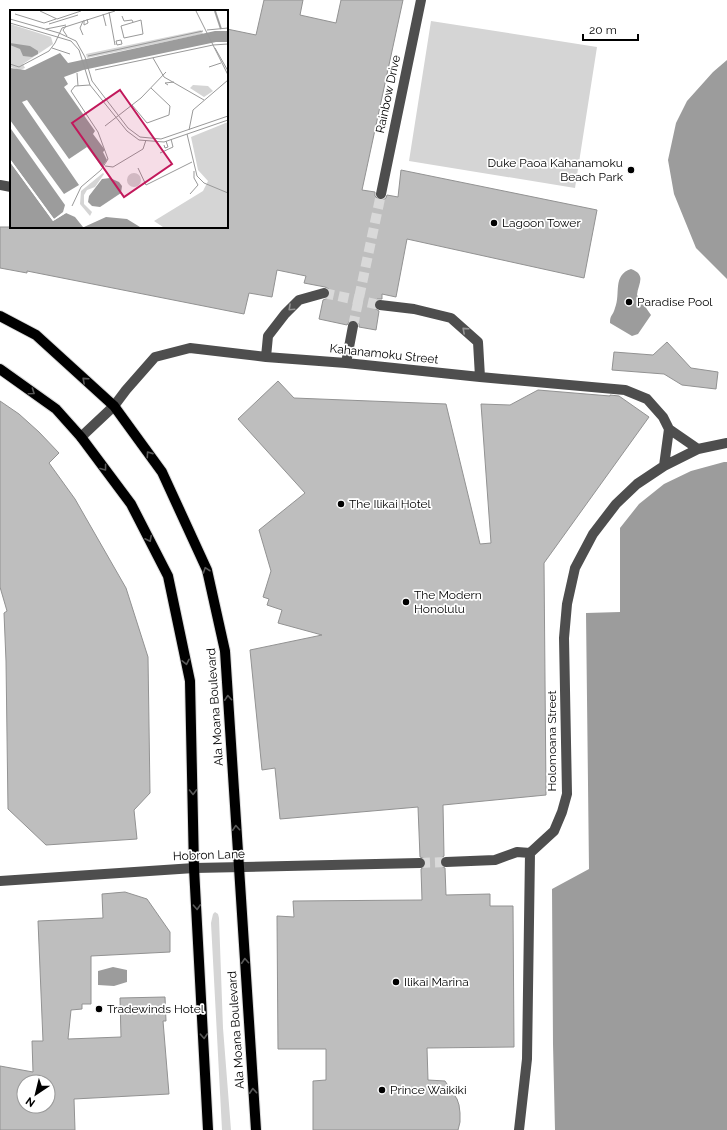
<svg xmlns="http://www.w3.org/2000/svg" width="727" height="1130" viewBox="0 0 727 1130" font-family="Raleway,sans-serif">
<rect width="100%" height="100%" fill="#fff"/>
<path fill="#d5d5d5" d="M 431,21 L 597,47 L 575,188 L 409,161 Z
M 215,912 L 218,914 L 219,918 L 223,1028 L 231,1130 L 222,1130 L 211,923 L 213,914 Z"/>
<path fill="#9c9c9c" d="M 727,60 L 727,279 L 696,248 L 674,194 L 668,160 L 676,123 L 687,101 L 713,72 Z
M 631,269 C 647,275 638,284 637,295 L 651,315 L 638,334 L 632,336 L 610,323 C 610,314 613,316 615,308 C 621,294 612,275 631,269 Z
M 724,462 L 727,462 L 727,1130 L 555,1130 L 553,1044 L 552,889 L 589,869 L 586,613 L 620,612 L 620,528 L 639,504 L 664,484 L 691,471 Z
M 113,967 L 127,970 L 127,982 L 114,986 L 98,985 L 98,971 Z"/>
<path fill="#bebebe" stroke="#929292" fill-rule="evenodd" d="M 264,0 L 303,0 L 300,15 L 336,23 L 341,0 L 403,0 L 362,190 L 375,192 L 375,196 L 379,200 L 383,200 L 386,198 L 387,195 L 398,197 L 401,170 L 597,210 L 584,278 L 407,239 L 396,297 L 382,294 L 382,299 L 377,299 L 374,304 L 374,308 L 379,311 L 376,330 L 359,327 L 359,324 L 355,320 L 350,320 L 347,325 L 319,319 L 323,300 L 328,298 L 330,295 L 330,292 L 329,289 L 325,287 L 304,283 L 306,276 L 277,270 L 272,297 L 249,293 L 244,314 L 27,271 L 27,273 L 0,268 L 0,227 L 227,227 L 227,29 L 256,35 Z
M 667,342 L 691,368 L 718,372 L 716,389 L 682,385 L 664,374 L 612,370 L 614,352 L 653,355 Z
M 278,381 L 294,398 L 446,404 L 480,544 L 491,543 L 481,404 L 510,405 L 538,390 L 610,396 L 610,395 L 619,396 L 649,417 L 544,563 L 546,795 L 443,805 L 444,856 L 440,859 L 440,862 L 441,866 L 445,868 L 446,895 L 490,894 L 490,906 L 513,906 L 514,1047 L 427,1048 L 428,1080 L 445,1081 L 457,1099 L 459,1105 L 460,1113 L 460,1122 L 458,1130 L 313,1130 L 313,1081 L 326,1080 L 326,1049 L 278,1049 L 277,916 L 294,917 L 293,901 L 422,900 L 421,869 L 425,866 L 426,863 L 425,859 L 420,857 L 418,807 L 280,819 L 275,768 L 262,770 L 250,650 L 322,635 L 278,623 L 282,610 L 267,605 L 269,599 L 263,597 L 271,571 L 259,530 L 305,493 L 238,419 Z
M 0,401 L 19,414 L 39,432 L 59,453 L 49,463 L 75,499 L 126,588 L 148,657 L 150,793 L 134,810 L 137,839 L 46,845 L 8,809 L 6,661 L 4,613 L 7,611 L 0,587 Z
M 125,892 L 147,899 L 170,932 L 170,952 L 91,956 L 91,1004 L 82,1004 L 82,1009 L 71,1010 L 68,1039 L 121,1037 L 120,998 L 165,997 L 166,1021 L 163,1021 L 169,1094 L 74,1099 L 75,1130 L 0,1130 L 0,1066 L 33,1072 L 32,1041 L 43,1041 L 38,921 L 103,918 L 102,894 ZM 24,1082 L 48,1082 L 48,1106 L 24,1106 Z"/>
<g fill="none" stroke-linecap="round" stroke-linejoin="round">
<path stroke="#d9d9d9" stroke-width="10" stroke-dasharray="10 5" stroke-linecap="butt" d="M 324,293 L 380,305
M 353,326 L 381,194
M 420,863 L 446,862"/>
<defs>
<path id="major" d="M 0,316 L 36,335 L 114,406 L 162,472 L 207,570 L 225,651 L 256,1130
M 0,369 L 56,409 L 81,437 L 131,504 L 168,576 L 190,681 L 194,868 L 208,1130"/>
</defs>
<use href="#major" stroke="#dbdbdb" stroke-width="12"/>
<path stroke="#4e4e4e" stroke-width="10" d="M 0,185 L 11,187
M 381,194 L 421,0
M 380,305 L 414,309 L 451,318 L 478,342 L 480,377
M 266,357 L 268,336 L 285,314 L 299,300 L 324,293
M 346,363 L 353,326
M 81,437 L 114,406 L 126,390 L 155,357 L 190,348 L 266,357 L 346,363 L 480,377 L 625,390 L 647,399 L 663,417 L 669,429 L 698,449
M 664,466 L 669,429
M 446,862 L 495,860 L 517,852 L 530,853
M 0,881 L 194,868 L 420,863
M 519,1130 L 527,1059 L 530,853 L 554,831 L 562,812 L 567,794 L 564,638 L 567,604 L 575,568 L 593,534 L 616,504 L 637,484 L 664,466 L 698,449 L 727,443"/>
<use href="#major" stroke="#000" stroke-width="10"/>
</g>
<defs><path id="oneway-chevron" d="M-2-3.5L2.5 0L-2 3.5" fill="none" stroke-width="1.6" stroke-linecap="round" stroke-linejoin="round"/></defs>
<g stroke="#959595">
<use href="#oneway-chevron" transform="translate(291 308) rotate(137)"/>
<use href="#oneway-chevron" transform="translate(465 330) rotate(-138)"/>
</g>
<g stroke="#595959">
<use href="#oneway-chevron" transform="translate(85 380) rotate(-138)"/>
<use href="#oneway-chevron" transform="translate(32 392) rotate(35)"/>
<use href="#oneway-chevron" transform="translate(149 454) rotate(-125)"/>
<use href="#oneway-chevron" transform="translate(104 468) rotate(53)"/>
<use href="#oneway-chevron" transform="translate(149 539) rotate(63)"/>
<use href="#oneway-chevron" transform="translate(206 570) rotate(-109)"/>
<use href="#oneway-chevron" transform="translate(186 662) rotate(78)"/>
<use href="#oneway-chevron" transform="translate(228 698) rotate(-94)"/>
<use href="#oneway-chevron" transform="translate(193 792) rotate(89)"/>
<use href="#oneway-chevron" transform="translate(236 828) rotate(-94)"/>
<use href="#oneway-chevron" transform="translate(197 907) rotate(87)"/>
<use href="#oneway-chevron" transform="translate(245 961) rotate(-94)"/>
<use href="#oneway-chevron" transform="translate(204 1036) rotate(87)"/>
<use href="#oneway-chevron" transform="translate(253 1091) rotate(-94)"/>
</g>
<g fill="#000" stroke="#fff" stroke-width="1.5">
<circle cx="631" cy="170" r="4"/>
<circle cx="494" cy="223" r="4"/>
<circle cx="629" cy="302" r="4"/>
<circle cx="341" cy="504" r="4"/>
<circle cx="406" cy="602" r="4"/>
<circle cx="396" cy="982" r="4"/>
<circle cx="99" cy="1009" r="4"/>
<circle cx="382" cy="1090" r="4"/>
</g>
<g text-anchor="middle" stroke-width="3.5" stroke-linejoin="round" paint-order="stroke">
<g font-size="12" fill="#000" stroke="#fff">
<text transform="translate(388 94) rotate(-78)" y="4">Rainbow Drive</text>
<text transform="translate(384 354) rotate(6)" y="4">Kahanamoku Street</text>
<text transform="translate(215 707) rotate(-94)" y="4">Ala Moana Boulevard</text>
<text transform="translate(552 741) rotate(-90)" y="4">Holomoana Street</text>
<text transform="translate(209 855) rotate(-2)" y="4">Hobron Lane</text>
<text transform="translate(236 1030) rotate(-94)" y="4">Ala Moana Boulevard</text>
</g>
<g font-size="12" fill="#000" stroke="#fff" text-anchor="start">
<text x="623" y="167" text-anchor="end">Duke Paoa Kahanamoku<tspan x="623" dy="14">Beach Park</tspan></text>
<text x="502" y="227">Lagoon Tower</text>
<text x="637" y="306">Paradise Pool</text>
<text x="349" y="508">The Ilikai Hotel</text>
<text x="414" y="599">The Modern<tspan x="414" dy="14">Honolulu</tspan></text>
<text x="404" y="986">Ilikai Marina</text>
<text x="107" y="1013">Tradewinds Hotel</text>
<text x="390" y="1094">Prince Waikiki</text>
</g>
</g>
<g transform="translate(10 10)">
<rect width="218" height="218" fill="#fff"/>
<path d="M 0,14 L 41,27 L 43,34 L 13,54 L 15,58 L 10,60 L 0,57 ZM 191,20 L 193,24 L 77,48 L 76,44 ZM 183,75 L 198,76 L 203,81 L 194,87 L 180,78 ZM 218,112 L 218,217 L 153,217 L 144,211 L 193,181 L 198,171 L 188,160 L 181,127 ZM 93,163 L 94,164 L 85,177 L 77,180 L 74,185 L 74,194 L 82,202 L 80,206 L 70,194 L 71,181 ZM117 170a7 7 0 1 1 14 0a7 7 0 1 1-14 0Z" fill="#d5d5d5"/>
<path d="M 205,21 L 218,21 L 218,32 L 206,32 L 73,60 L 54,67 L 58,74 L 54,77 L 85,121 L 83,124 L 95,140 L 93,142 L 97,150 L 92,157 L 77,137 L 59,149 L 17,90 L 12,92 L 69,175 L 54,184 L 0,110 L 0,58 L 15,60 L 50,43 L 58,53 ZM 0,33 L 20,36 L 28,41 L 28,44 L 22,47 L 13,46 L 10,39 L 0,35 ZM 1,119 L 55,195 L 53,202 L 44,209 L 0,149 ZM 0,152 L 43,211 L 56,203 L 65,207 L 73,217 L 0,217 ZM 92,169 L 100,168 L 109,172 L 112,176 L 111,183 L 90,197 L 82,196 L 78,192 L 79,186 ZM 96,207 L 117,209 L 130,217 L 74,217 Z" fill="#9c9c9c"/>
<path d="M 0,149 L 44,209 L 56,201 L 56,203 L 43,211 L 0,152 Z" fill="#fff"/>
<path fill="none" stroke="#9c9c9c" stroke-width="2" d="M 205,1 L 211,19"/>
<path fill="none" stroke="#999" stroke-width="1" d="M 30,1 L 47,9 L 71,1M 186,1 L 218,65M 99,2 L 105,35M 5,4 L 34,13 L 46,9M 93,4 L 96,16M 112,6 L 114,11 L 122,10 L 123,12M 0,9 L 49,23 L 66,31 L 75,47 L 82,71 L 118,118 L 130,127 L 151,129 L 218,106M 74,10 L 74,15 L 78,13 L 77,9M 131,10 L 133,24 L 114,28 L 111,16 ZM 73,11 L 70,18 L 73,25M 0,13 L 61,31 L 69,40 L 80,75 L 117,121 L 129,130 L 154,132 L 218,110M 39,14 L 68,5M 56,16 L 53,20 L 57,26M 36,19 L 56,15M 197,20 L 218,18M 111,30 L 112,34 L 107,35 L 106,31 ZM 203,35 L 218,34M 42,38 L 60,44M 205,38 L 218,61M 78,46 L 193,21M 143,48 L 154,67 L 194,90M 0,54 L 9,57 L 39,41 L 45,33 L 52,18 L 105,1M 199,57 L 211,53M 85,60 L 203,35M 67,63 L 68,76M 158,75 L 155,73 L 164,72M 122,95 L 137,113 L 159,105 L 160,96 L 141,78M 95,116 L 131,88 L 156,62M 179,120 L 183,100 L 218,70M 177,124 L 187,166 L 194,173 L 218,183M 154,135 L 155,138 L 158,137 L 156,131M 150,143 L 163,137 L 161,129M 95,156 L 103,157 L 133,139 L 136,130M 128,158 L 136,175 L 182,152M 180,184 L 188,175 L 184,168 L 184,161M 62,196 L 71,177 L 91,160 L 98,149 L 88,122 L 61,81 L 65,76 L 80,75"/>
<path fill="#c2185b" fill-opacity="0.15" stroke="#c2185b" stroke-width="2" d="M 110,80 L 162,154 L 114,187 L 62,113 Z"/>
<rect width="218" height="218" fill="none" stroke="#000" stroke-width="2"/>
</g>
<g transform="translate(36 1094) rotate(215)"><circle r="19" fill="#ffffff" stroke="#999999"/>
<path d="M0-3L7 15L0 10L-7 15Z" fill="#000000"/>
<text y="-6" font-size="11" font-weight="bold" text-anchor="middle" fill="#000000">N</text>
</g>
<path d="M583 34v6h55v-6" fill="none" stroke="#000000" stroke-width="2"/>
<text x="589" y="34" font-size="12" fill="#000000" stroke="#ffffff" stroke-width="3" paint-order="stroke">20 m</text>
</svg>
